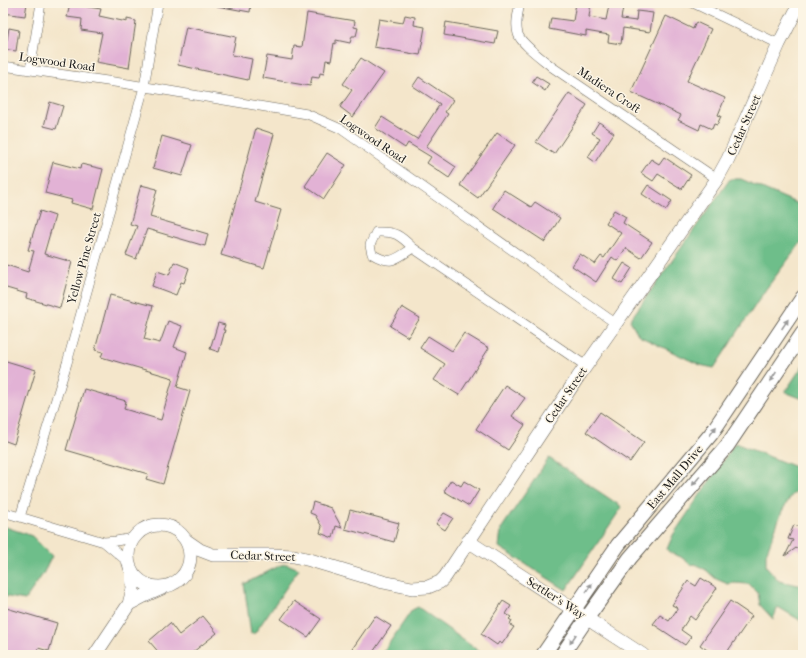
<svg xmlns="http://www.w3.org/2000/svg" width="806" height="658" viewBox="0 0 806 658" font-family="'IM FELL French Canon',serif">
<rect width="100%" height="100%" fill="#fcf5e5"/>
<filter id="ink" filterUnits="userSpaceOnUse"><feTurbulence type="fractalNoise" baseFrequency=".025" numOctaves="2"/><feDisplacementMap in="SourceGraphic" scale="8" xChannelSelector="R" yChannelSelector="G"/><feConvolveMatrix kernelMatrix="1 2 1 2 8 2 1 2 1" color-interpolation-filters="sRGB"/></filter>
<filter id="wash" filterUnits="userSpaceOnUse"><feTurbulence type="fractalNoise" baseFrequency=".012" numOctaves="4" result="noise"/><feDisplacementMap in="SourceGraphic" scale="16" xChannelSelector="R" yChannelSelector="G"/><feGaussianBlur stdDeviation="0.9" result="paint"/><feColorMatrix in="noise" values="0 0 0 0 0 0 0 0 0 0 0 0 0 0 0 0 0 1.4 0 .05"/><feComposite in="paint" operator="in"/></filter>
<g filter="url(#wash)">
<rect width="100%" height="100%" fill="#f4e6cb"/>
<path fill="#6ebe8a" stroke="#456d53" d="M 730,179 L 741,179 L 803,206 L 803,240 L 766,289 L 714,368 L 700,365 L 639,336 L 630,320 Z
M 803,365 L 803,399 L 785,392 Z
M 735,443 L 803,470 L 803,486 L 791,496 L 782,511 L 766,554 L 766,566 L 779,581 L 803,586 L 803,622 L 778,607 L 773,619 L 760,605 L 758,593 L 749,584 C 742,584 734,582 728,584 L 716,579 L 706,570 L 695,564 L 691,565 L 681,557 L 669,552 L 667,549 L 673,535 Z
M 549,458 L 622,507 L 566,590 L 499,547 L 501,529 Z
M 3,526 L 32,536 L 52,556 L 43,574 L 25,600 L 3,596 Z
M 287,564 L 299,569 L 255,633 L 251,634 L 244,584 L 281,565 Z
M 418,607 L 484,655 L 381,655 L 412,610 Z"/>
<g id="blocks">
<path fill="#e2b2d5" d="M 3,3 L 27,3 L 25,16 L 3,13 Z
M 217,3 L 251,3 L 250,12 L 217,6 Z
M 576,3 L 591,3 L 589,17 L 606,20 L 609,5 L 623,7 L 621,19 L 636,21 L 637,11 L 653,13 L 650,32 L 623,28 L 621,44 L 608,42 L 609,35 L 586,31 L 586,36 L 549,29 L 551,18 L 573,21 Z
M 70,4 L 101,9 L 99,16 L 127,22 L 127,19 L 136,21 L 129,68 L 96,62 L 102,33 L 81,30 L 82,19 L 67,17 Z
M 307,13 L 355,21 L 354,27 L 358,28 L 356,36 L 352,36 L 350,43 L 336,40 L 336,44 L 334,43 L 331,61 L 326,60 L 324,74 L 320,73 L 319,78 L 312,77 L 310,86 L 263,78 L 267,56 L 292,60 L 294,46 L 302,47 Z
M 405,15 L 415,17 L 414,25 L 425,27 L 420,55 L 374,47 L 379,19 L 403,23 Z
M 666,16 L 693,29 L 696,22 L 711,29 L 687,81 L 725,98 L 718,115 L 721,116 L 717,125 L 714,124 L 712,129 L 701,124 L 699,130 L 678,120 L 681,115 L 631,92 Z
M 446,22 L 498,31 L 495,44 L 444,35 Z
M 186,27 L 236,37 L 232,55 L 252,59 L 248,80 L 178,65 Z
M 9,28 L 19,30 L 16,51 L 3,49 L 3,40 L 7,40 Z
M 361,58 L 384,73 L 353,117 L 340,107 L 352,90 L 343,84 Z
M 536,76 L 549,84 L 545,91 L 532,82 Z
M 419,77 L 453,100 L 445,112 L 448,114 L 426,147 L 456,167 L 449,178 L 427,163 L 431,157 L 408,143 L 405,148 L 375,128 L 382,117 L 417,139 L 440,104 L 413,86 Z
M 569,93 L 587,105 L 554,154 L 536,142 Z
M 50,102 L 63,106 L 56,129 L 44,126 Z
M 599,122 L 614,133 L 595,162 L 588,157 L 600,138 L 592,133 Z
M 256,128 L 274,134 L 255,202 L 281,210 L 264,268 L 221,255 Z
M 497,133 L 515,145 L 478,198 L 460,185 Z
M 162,136 L 192,145 L 182,176 L 153,168 Z
M 327,153 L 346,165 L 324,199 L 305,186 Z
M 664,157 L 691,175 L 682,189 L 658,174 L 653,181 L 641,173 L 651,159 L 659,164 Z
M 53,162 L 80,169 L 81,164 L 103,169 L 93,209 L 71,203 L 72,200 L 45,193 Z
M 141,185 L 157,189 L 150,217 L 208,234 L 205,246 L 147,229 L 136,259 L 126,255 L 137,226 L 130,224 Z
M 648,185 L 672,201 L 666,210 L 642,194 Z
M 504,190 L 531,207 L 535,202 L 560,218 L 545,242 L 493,208 Z
M 614,210 L 626,217 L 623,223 L 652,242 L 641,258 L 626,248 L 617,261 L 612,257 L 596,282 L 572,266 L 580,254 L 595,264 L 601,256 L 604,258 L 621,233 L 606,223 Z
M 40,211 L 55,216 L 44,254 L 72,262 L 60,308 L 26,298 L 27,294 L 3,287 L 3,264 L 28,272 L 34,251 L 28,250 Z
M 174,262 L 189,268 L 184,283 L 181,282 L 176,295 L 152,286 L 157,271 L 169,275 Z
M 624,263 L 632,268 L 622,284 L 614,279 Z
M 110,295 L 153,306 L 144,339 L 160,343 L 168,321 L 182,326 L 174,347 L 187,352 L 177,387 L 190,391 L 163,484 L 146,479 L 148,474 L 66,450 L 84,389 L 126,401 L 124,409 L 161,420 L 173,378 L 101,357 L 103,352 L 95,350 Z
M 402,307 L 420,318 L 408,337 L 390,326 Z
M 218,323 L 225,325 L 223,330 L 225,330 L 219,352 L 210,349 Z
M 464,333 L 489,348 L 459,395 L 434,380 L 445,364 L 420,348 L 428,336 L 452,351 Z
M 3,360 L 36,370 L 14,444 L 3,440 Z
M 505,385 L 525,398 L 512,416 L 525,425 L 508,450 L 476,429 Z
M 600,412 L 644,442 L 630,462 L 586,432 Z
M 451,480 L 461,486 L 464,481 L 479,490 L 469,506 L 444,491 Z
M 313,502 L 331,508 L 342,528 L 336,526 L 333,538 L 320,533 L 322,527 L 315,515 L 310,513 Z
M 350,510 L 399,523 L 394,542 L 345,529 Z
M 444,513 L 453,518 L 445,530 L 436,524 Z
M 794,525 L 803,528 L 803,551 L 796,548 L 785,556 L 793,540 L 788,539 Z
M 701,578 L 717,588 L 695,620 L 690,616 L 681,630 L 691,637 L 685,645 L 653,624 L 660,615 L 669,621 L 678,608 L 672,605 L 688,581 L 696,586 Z
M 294,601 L 321,619 L 308,637 L 281,619 Z
M 503,601 L 511,606 L 506,614 L 511,617 L 509,619 L 512,621 L 510,625 L 514,627 L 502,644 L 499,642 L 497,645 L 481,634 Z
M 730,601 L 752,616 L 725,655 L 714,655 L 700,645 Z
M 3,607 L 57,623 L 49,651 L 38,648 L 36,655 L 11,655 L 3,653 Z
M 203,616 L 217,633 L 193,652 L 196,655 L 161,655 L 149,641 L 170,623 L 179,635 Z
M 375,616 L 391,626 L 371,655 L 348,655 Z"/>
</g>
</g>
<g filter="url(#ink)">
<use href="#blocks" fill-opacity="0" stroke="#686359" stroke-width="1"/>
<g fill="none" stroke-linecap="round" stroke-linejoin="round">
<defs>
<path id="street" d="M 520,3 C 518,13 515,24 518,34 C 521,44 544,60 552,67 L 717,179
M 693,3 L 779,44
M 3,66 L 128,84 L 307,114 L 341,129 L 615,323
M 30,70 L 41,3
M 413,248 C 395,259 392,266 372,254 L 370,245 L 376,232 C 395,231 400,235 413,248 L 586,366
M 3,512 L 104,542 L 116,541 L 133,538
M 20,517 L 67,363 L 144,87 L 158,3
M 104,542 L 128,562"/>
<path id="secondary" d="M128 556a31 31 0 1 1 62 0a31 31 0 1 1-62 0Z
M 187,541 L 200,550 L 213,555 L 273,555 L 294,556 L 310,560 L 383,582 L 412,588 L 428,587 L 440,582 L 445,577 L 576,380 L 717,179 L 728,159 L 779,44 L 800,3
M 468,541 L 643,655
M 129,604 L 144,596 L 162,588
M 95,655 L 129,604 L 133,589 L 132,572"/>
<path id="primary" d="M 543,655 L 618,545 L 711,434 L 803,297
M 562,655 L 587,618 L 630,558 L 727,446 L 803,333"/>
</defs>
<use href="#street" stroke="#686359" stroke-width="10"/>
<use href="#secondary" stroke="#686359" stroke-width="14"/>
<use href="#primary" stroke="#686359" stroke-width="16"/>
<use href="#street" stroke="#fff" stroke-width="9"/>
<use href="#secondary" stroke="#fff" stroke-width="13"/>
<use href="#primary" stroke="#fff" stroke-width="14"/>
</g>
<defs><path id="oneway-solid" d="M-6-.8H1V-3.2L6.5 0L1 3.2V.8H-6Z"/></defs>
<g fill="#999">
<use href="#oneway-solid" transform="translate(785 324) rotate(-56)"/>
<use href="#oneway-solid" transform="translate(773 377) rotate(124)"/>
<use href="#oneway-solid" transform="translate(713 431) rotate(-54)"/>
<use href="#oneway-solid" transform="translate(696 481) rotate(130)"/>
<use href="#oneway-solid" transform="translate(589 588) rotate(-56)"/>
<use href="#oneway-solid" transform="translate(573 639) rotate(123)"/>
</g>
</g>
<g text-anchor="middle" stroke-width="3" stroke-linejoin="round" paint-order="stroke">
<g font-size="12" fill="#1c1c1c" stroke="#fcf5e5">
<text transform="translate(57 62) rotate(8)" y="4">Logwood Road</text>
<text transform="translate(609 90) rotate(34)" y="4">Madiera Croft</text>
<text transform="translate(744 125) rotate(-66)" y="4">Cedar Street</text>
<text transform="translate(373 139) rotate(34)" y="4">Logwood Road</text>
<text transform="translate(84 258) rotate(-74)" y="4">Yellow Pine Street</text>
<text transform="translate(566 395) rotate(-56)" y="4">Cedar Street</text>
<text transform="translate(675 477) rotate(-50)" y="4">East Mall Drive</text>
<text transform="translate(263 556) rotate(2)" y="4">Cedar Street</text>
<text transform="translate(556 598) rotate(33)" y="4">Settler's Way</text>
</g>
</g>
<rect width="806" height="658" fill="none" stroke="#fcf5e5" stroke-width="16"/>
</svg>
